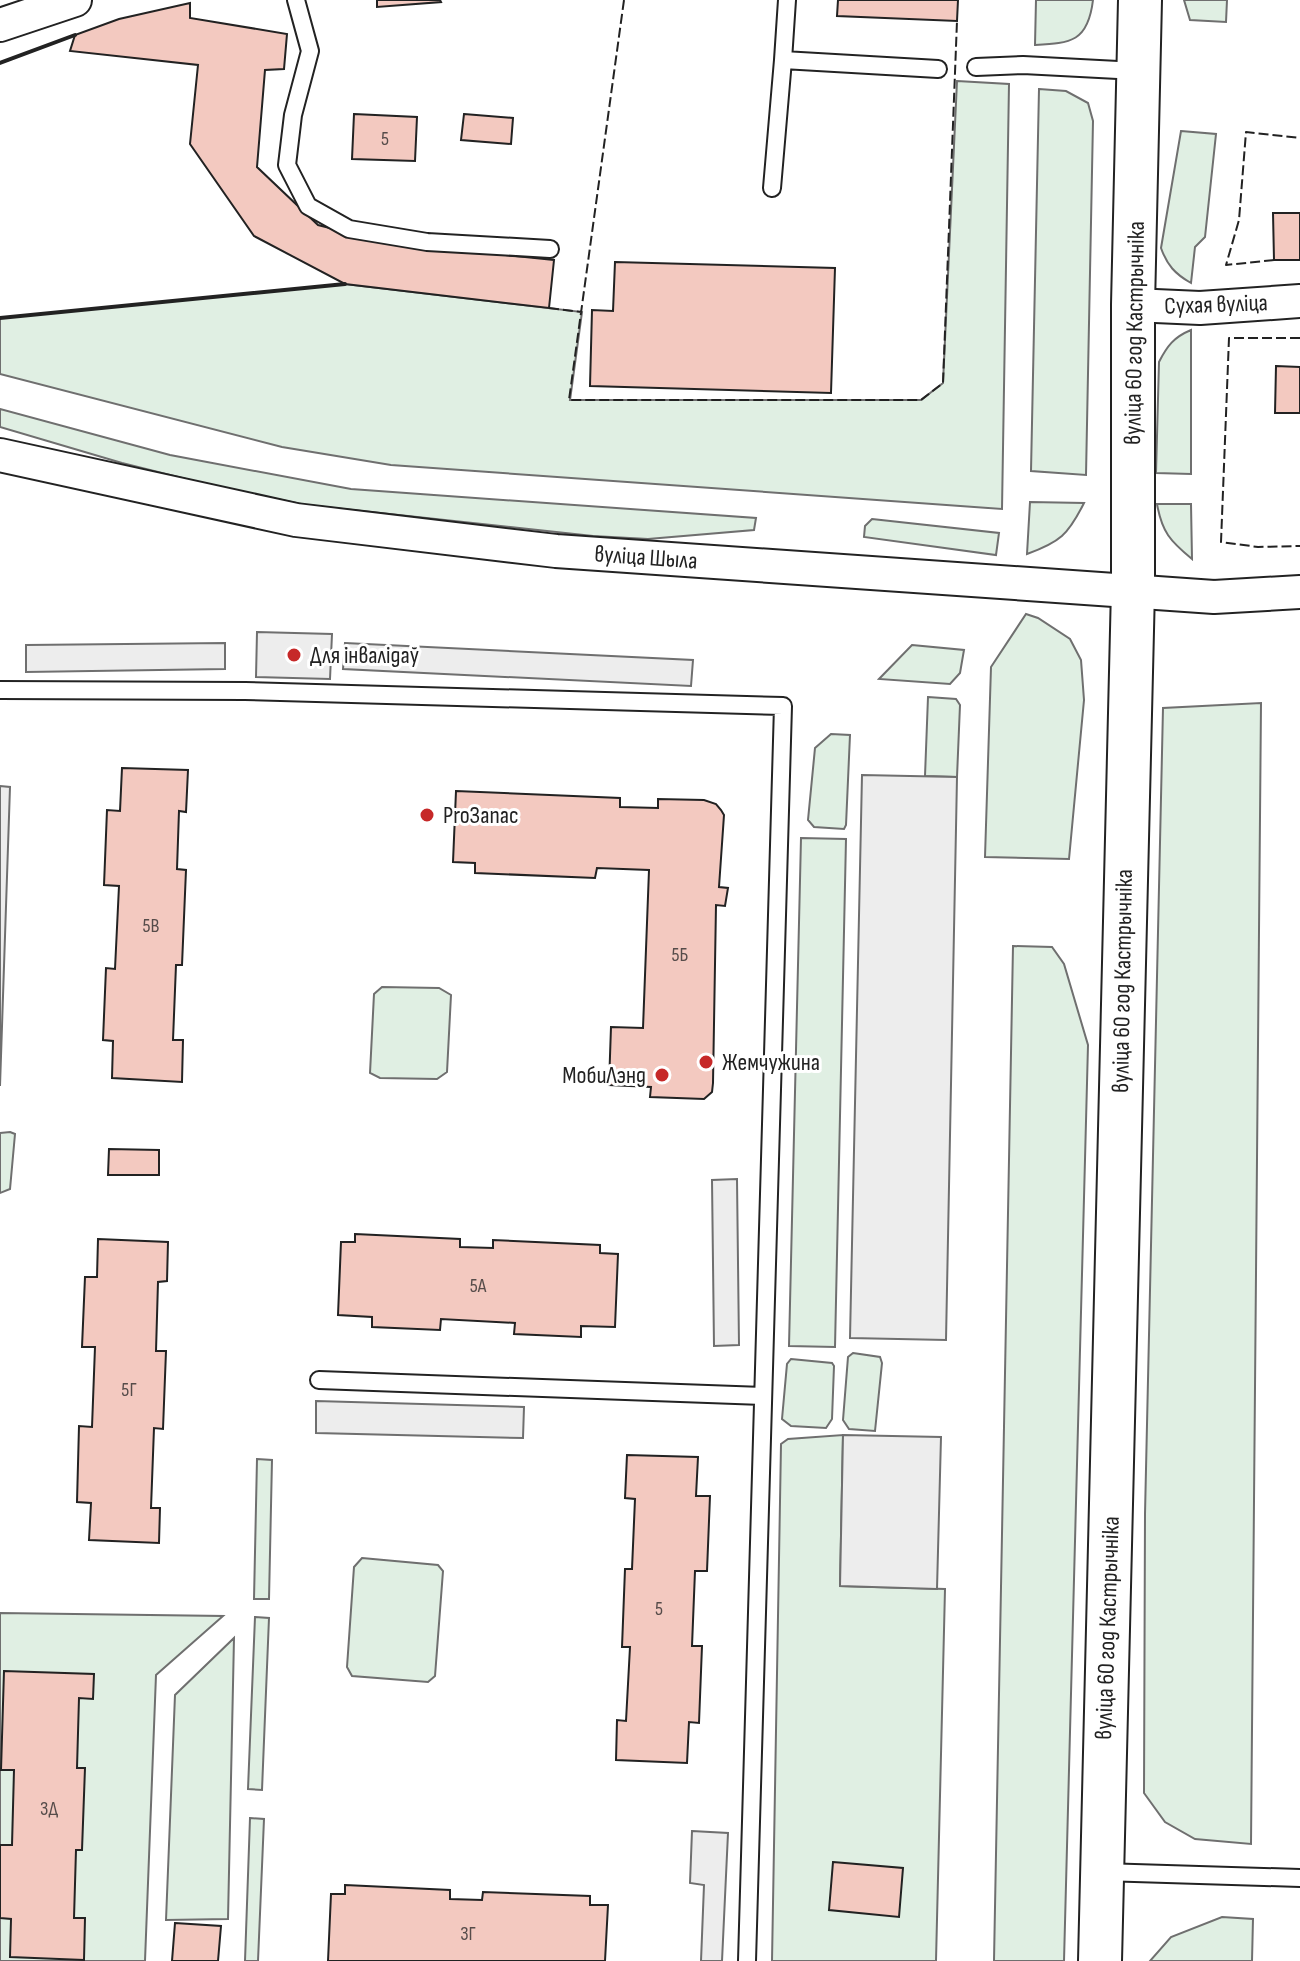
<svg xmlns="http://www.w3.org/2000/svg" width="1300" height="1961" viewBox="0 0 1300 1961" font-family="'Sofia Sans Condensed',sans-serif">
<rect width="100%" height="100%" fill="#fff"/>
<path fill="#e0efe3" stroke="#6f6f6f" stroke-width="2" d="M 1036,0 L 1093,0 C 1088,42 1071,43 1035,45 Z
M 1184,0 L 1227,0 L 1226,22 L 1190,20 Z
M 957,81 L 1009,84 L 1002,509 L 391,465 L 282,447 L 0,374 L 0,318 L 345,284 L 582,312 L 570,400 L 921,400 L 943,383 Z
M 1039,89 L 1066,91 L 1088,103 L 1093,121 L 1086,475 L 1031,471 Z
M 1181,131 L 1216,134 L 1205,237 L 1195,247 L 1191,283 C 1175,274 1167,265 1161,248 Z
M 1191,330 L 1191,474 L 1156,473 L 1159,362 C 1167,346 1174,337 1191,330 Z
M 0,409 L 170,455 L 351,489 L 756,518 L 754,530 L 648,539 L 593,536 L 306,505 L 214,486 L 122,463 L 0,427 Z
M 1030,502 L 1084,503 C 1068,535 1060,542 1027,554 Z
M 1157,504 L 1191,504 L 1192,559 C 1170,541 1162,532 1157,504 Z
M 872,519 L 999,533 L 996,555 L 864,537 L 865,526 Z
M 1026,614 L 1038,618 L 1070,639 L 1081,660 L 1084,700 L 1069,859 L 985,857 L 991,667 Z
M 912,645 L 964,650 L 960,673 L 950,684 L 879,679 Z
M 928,697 L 956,699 L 960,705 L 957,777 L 925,776 Z
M 1261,703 L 1251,1844 L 1195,1839 L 1165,1822 L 1144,1793 L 1145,1514 L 1163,708 Z
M 831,734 L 850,735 L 846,825 L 844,829 L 814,827 L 808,820 L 815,748 Z
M 801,838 L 846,839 L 835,1347 L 789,1346 Z
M 1013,946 L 1052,947 L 1064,964 L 1088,1045 L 1064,1961 L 994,1961 Z
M 382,987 L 439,988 L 451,995 L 447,1072 L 437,1079 L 380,1078 L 370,1073 L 374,994 Z
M 10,1132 L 15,1134 L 10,1189 L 0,1193 L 0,1133 Z
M 853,1353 L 880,1357 L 882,1363 L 875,1431 L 849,1429 L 843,1420 L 848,1357 Z
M 791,1359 L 832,1363 L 834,1366 L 832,1419 L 826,1428 L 791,1426 L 782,1419 L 787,1364 Z
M 843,1435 L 840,1586 L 945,1589 L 936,1961 L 772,1961 L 781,1444 L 788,1439 Z
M 257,1459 L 272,1460 L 269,1599 L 254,1599 Z
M 362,1558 L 438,1565 L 443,1571 L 435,1676 L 428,1682 L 352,1676 L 347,1667 L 354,1567 Z
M 0,1613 L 223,1616 L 156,1675 L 145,1961 L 0,1961 Z
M 255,1617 L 269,1618 L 262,1790 L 248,1789 Z
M 234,1638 L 228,1919 L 166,1920 L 175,1695 Z
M 250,1818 L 264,1819 L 258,1961 L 245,1961 Z
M 1222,1917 L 1253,1919 L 1252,1961 L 1150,1961 L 1171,1937 Z"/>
<path fill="#ededed" stroke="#6f6f6f" stroke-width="2" d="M 257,632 L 332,634 L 330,679 L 256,677 Z
M 225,643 L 225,669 L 26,672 L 26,645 Z
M 345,643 L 693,660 L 691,686 L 343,669 Z
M 862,775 L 957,777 L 946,1340 L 850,1338 Z
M 0,786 L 10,787 L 0,1086 Z
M 737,1179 L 739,1345 L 714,1346 L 712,1180 Z
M 316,1401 L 524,1407 L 523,1438 L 316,1433 Z
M 843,1435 L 941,1437 L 937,1589 L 840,1586 Z
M 692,1831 L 728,1833 L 722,1961 L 701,1961 L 704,1885 L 690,1883 Z"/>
<path fill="#f3c9c0" stroke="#222" stroke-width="2" d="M 377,0 L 440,0 L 441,2 L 377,7 Z
M 838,0 L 958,0 L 957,21 L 837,16 Z
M 190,3 L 190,18 L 287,34 L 284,69 L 265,70 L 257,167 L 318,225 L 390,243 L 554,260 L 549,308 L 345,284 L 254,236 L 190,144 L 198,65 L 70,51 L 75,35 L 119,19 Z
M 354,114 L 417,117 L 415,161 L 352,159 Z
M 464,114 L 513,118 L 511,144 L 461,140 Z
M 1273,213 L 1300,213 L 1300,260 L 1274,260 Z
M 615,262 L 835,268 L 831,393 L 590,386 L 592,310 L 613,311 Z
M 1276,366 L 1300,367 L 1300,413 L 1275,413 Z
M 122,768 L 188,770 L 186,812 L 179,811 L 177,869 L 186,870 L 182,965 L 176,965 L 173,1040 L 183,1040 L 182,1082 L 112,1078 L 113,1041 L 103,1040 L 106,968 L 115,969 L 119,886 L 104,885 L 107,810 L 120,811 Z
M 456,791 L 620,798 L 620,807 L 658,808 L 658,799 L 704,800 L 716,804 L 721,810 L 724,815 L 719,887 L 728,888 L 725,906 L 716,905 L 713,1083 L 712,1092 L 704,1099 L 650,1097 L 651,1087 L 609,1085 L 611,1027 L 643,1028 L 649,870 L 597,868 L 595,878 L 475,873 L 475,863 L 453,862 Z
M 109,1149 L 159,1150 L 159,1175 L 108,1175 Z
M 355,1234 L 460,1239 L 460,1247 L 493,1248 L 493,1240 L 600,1245 L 600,1253 L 618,1254 L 615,1327 L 581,1326 L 581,1337 L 514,1334 L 515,1323 L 441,1319 L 440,1330 L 372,1327 L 372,1317 L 338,1315 L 341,1242 L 355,1242 Z
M 98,1239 L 168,1242 L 167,1281 L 158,1282 L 156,1351 L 166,1351 L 163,1429 L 154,1428 L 151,1508 L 160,1508 L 159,1543 L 89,1540 L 91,1503 L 77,1502 L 79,1426 L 92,1427 L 95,1347 L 82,1347 L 85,1277 L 97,1277 Z
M 627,1455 L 698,1457 L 696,1496 L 710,1496 L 707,1571 L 695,1571 L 692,1646 L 702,1646 L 699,1723 L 689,1722 L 687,1763 L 616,1760 L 617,1720 L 626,1721 L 630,1647 L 622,1647 L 625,1569 L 632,1569 L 635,1499 L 625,1498 Z
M 4,1671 L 94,1674 L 93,1699 L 79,1698 L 77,1768 L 85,1768 L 82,1850 L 76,1850 L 74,1918 L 85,1918 L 84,1960 L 10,1957 L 11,1919 L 0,1918 L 0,1845 L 12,1845 L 14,1770 L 1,1770 Z
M 833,1862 L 903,1868 L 899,1917 L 829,1910 Z
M 345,1885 L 450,1890 L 450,1899 L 482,1900 L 483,1892 L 590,1896 L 590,1905 L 608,1905 L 605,1961 L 328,1961 L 331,1894 L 345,1894 Z
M 175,1923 L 221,1926 L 218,1961 L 172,1961 Z"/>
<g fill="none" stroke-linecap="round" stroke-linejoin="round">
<defs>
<path id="service" d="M 296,0 L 310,51 L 293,115 L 287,165 L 308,206 L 349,229 L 427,242 L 550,249
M 787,0 L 783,60 L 938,69
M 976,67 L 1023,65 L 1137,71
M 772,188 L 783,60
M 0,690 L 245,691 L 783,706 L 747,1961
M 319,1380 L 763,1396
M 1102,1872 L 1300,1878"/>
<path id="minor" d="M 0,25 L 75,0
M 1133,305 L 1200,308 L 1300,301
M 0,455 L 296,520 L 556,551 L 1214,597 L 1300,592"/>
<path id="tertiary" d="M 1100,1961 L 1133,589 L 1133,305 L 1140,0"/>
</defs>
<use href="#service" stroke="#222" stroke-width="20"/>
<use href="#minor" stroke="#222" stroke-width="36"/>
<use href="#tertiary" stroke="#222" stroke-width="46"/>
<use href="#service" stroke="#fff" stroke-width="16"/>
<use href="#minor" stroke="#fff" stroke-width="32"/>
<use href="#tertiary" stroke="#fff" stroke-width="42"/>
<path stroke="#222" stroke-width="2" stroke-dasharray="10 4" stroke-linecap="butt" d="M 624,0 L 569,400 L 921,400 L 943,383 L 957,21
M 1274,260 L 1226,265 L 1239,220 L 1246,132 L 1300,138
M 549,308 L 582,312
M 1300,338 L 1229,338 L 1221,542 L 1258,547 L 1300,546"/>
<path stroke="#222" stroke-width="4" d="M 0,63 L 75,35
M 0,318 L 345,284"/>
</g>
<g fill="#c62828" stroke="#fff" stroke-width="3">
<circle cx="294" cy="655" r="8"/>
<circle cx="427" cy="815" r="8"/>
<circle cx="706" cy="1062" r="8"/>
<circle cx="662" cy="1075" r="8"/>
</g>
<g text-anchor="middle" stroke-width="6" stroke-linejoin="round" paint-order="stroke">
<g font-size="20" fill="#564c4a">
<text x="385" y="145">5</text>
<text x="151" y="932">5В</text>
<text x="680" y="961">5Б</text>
<text x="478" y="1292">5А</text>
<text x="129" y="1396">5Г</text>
<text x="659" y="1615">5</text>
<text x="49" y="1815">3Д</text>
<text x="468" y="1940">3Г</text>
</g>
<g font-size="24" fill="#222" stroke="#fff">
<text transform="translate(1216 304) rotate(-2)" y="8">Сухая вуліца</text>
<text transform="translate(1134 333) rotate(-89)" y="8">вуліца 60 год Кастрычніка</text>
<text transform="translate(646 557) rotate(4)" y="8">вуліца Шыла</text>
<text transform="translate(1122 981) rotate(-89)" y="8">вуліца 60 год Кастрычніка</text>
<text transform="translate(1107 1628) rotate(-88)" y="8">вуліца 60 год Кастрычніка</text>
</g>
<g font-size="24" fill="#222" stroke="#fff" text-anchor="start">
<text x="310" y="663">Для інвалідаў</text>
<text x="443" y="823">ProЗапас</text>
<text x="722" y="1070">Жемчужина</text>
<text x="646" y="1083" text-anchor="end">МобиЛэнд</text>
</g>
</g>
</svg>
